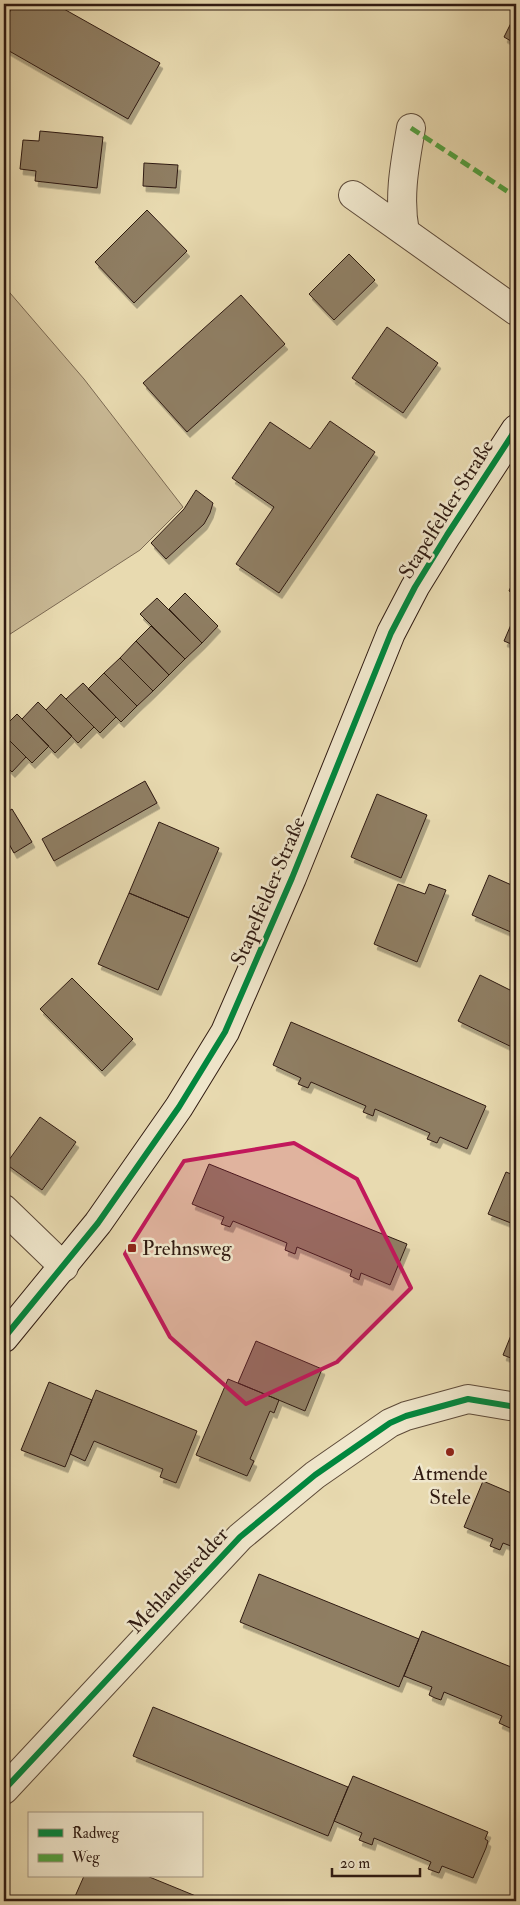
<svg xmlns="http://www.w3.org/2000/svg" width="520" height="1905" viewBox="0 0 520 1905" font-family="'IM FELL Double Pica',serif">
<defs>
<filter id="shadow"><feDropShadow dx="3" dy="5.5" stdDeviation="0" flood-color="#0004"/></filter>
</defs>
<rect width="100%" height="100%" fill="#e8dab0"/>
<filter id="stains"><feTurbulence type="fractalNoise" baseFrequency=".004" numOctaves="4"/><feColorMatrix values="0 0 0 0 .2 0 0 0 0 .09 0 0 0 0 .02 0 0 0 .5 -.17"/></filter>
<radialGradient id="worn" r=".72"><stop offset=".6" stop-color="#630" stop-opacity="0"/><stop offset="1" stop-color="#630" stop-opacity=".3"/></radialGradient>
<path fill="#c9b995" stroke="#7c6a53" d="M 4,286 L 84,379 L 183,507 L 140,550 L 4,638 Z"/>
<path fill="#8f7e64" stroke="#2f1a11" filter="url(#shadow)" d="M 14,4 L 55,4 L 160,63 L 128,119 L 4,48 L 4,22 Z
M 516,13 L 516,44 L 504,37 Z
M 40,131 L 103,137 L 97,188 L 35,181 L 36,171 L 20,169 L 23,140 L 39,141 Z
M 144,163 L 178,165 L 176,188 L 143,186 Z
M 147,210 L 187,251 L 134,303 L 95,262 Z
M 349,254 L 375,280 L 334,320 L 309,294 Z
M 241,295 L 285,344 L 187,432 L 143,383 Z
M 387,327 L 438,363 L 403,413 L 352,378 Z
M 330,421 L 375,452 L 279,593 L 236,564 L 274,507 L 232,478 L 270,422 L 310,449 Z
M 196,490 L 213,503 L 210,513 L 204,524 L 166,559 L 151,543 L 184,509 Z
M 516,575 L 516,595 L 509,591 Z
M 185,593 L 218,626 L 202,643 L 169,609 Z
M 157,598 L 202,643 L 185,659 L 140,614 Z
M 516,613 L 516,646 L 504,641 Z
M 151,626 L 185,659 L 169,675 L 136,641 Z
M 136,641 L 169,675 L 153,691 L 120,658 Z
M 120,658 L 153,691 L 137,706 L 104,673 Z
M 104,673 L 137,706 L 121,722 L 88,689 Z
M 83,683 L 116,717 L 100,733 L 66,699 Z
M 61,694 L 94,727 L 78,743 L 46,710 Z
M 38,702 L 72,736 L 55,753 L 22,719 Z
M 17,714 L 49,746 L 32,763 L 4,735 L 4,727 Z
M 4,735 L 26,757 L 12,772 L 4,764 Z
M 145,781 L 157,803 L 54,861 L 42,839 Z
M 377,794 L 427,815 L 401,878 L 351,857 Z
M 12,809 L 32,842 L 14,853 L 4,835 L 4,814 Z
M 159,822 L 219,848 L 189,918 L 129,893 Z
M 489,875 L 516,887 L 516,926 L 513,933 L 472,915 Z
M 398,884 L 425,894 L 429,884 L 446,890 L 417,962 L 374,944 Z
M 129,893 L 189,918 L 158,990 L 98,964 Z
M 480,975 L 510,990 L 516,976 L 516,1049 L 458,1021 Z
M 72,978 L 133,1039 L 102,1071 L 40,1009 Z
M 291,1022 L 486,1106 L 467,1149 L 440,1137 L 437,1143 L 427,1139 L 430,1133 L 375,1109 L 373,1116 L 363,1112 L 366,1106 L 311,1082 L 308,1088 L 298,1084 L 301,1078 L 273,1065 Z
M 40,1117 L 76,1142 L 42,1190 L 6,1164 Z
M 209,1164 L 407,1244 L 390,1285 L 361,1273 L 359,1280 L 350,1276 L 352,1270 L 297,1247 L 295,1254 L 285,1250 L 287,1243 L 233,1221 L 230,1227 L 221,1224 L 224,1217 L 192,1204 Z
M 506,1172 L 516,1176 L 516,1225 L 488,1214 Z
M 516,1323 L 516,1360 L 503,1355 Z
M 256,1341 L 322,1369 L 305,1411 L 238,1383 Z
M 228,1379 L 279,1400 L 274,1413 L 270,1411 L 250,1459 L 254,1461 L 247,1476 L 196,1455 Z
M 49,1382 L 92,1400 L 65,1467 L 21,1450 Z
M 96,1390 L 197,1431 L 176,1483 L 160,1477 L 163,1469 L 94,1441 L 85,1461 L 70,1454 Z
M 483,1481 L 516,1495 L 516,1548 L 503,1543 L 500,1550 L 490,1546 L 493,1539 L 464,1527 Z
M 259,1574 L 419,1639 L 399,1687 L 240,1622 Z
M 422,1631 L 516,1669 L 516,1722 L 513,1721 L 510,1728 L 499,1723 L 502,1716 L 444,1692 L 441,1700 L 435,1698 L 429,1695 L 432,1687 L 404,1676 Z
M 153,1707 L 348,1787 L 328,1836 L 133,1756 Z
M 353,1776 L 488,1832 L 485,1839 L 488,1841 L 486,1848 L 473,1878 L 442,1866 L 439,1873 L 428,1869 L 431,1862 L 374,1838 L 372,1845 L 359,1840 L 362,1833 L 334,1821 Z
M 84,1876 L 147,1876 L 208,1901 L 73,1901 Z"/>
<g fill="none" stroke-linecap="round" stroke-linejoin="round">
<defs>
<path id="street" d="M 353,195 L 516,311
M 405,232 C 398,197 405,163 411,128
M 4,1209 L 64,1267
M 4,1790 L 240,1537 L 315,1475 L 390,1423 L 406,1416 L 468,1399 L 516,1407"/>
<path id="secondary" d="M 4,1338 L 98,1223 L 179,1107 L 225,1032 L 292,878 L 391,633 L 415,587 L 447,535 L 516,429"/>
</defs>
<use href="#street" stroke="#5d4a39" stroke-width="30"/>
<use href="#secondary" stroke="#2f1a11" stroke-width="30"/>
<use href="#street" stroke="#f0e7cc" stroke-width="28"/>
<use href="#secondary" stroke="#f0e7cc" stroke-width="28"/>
<path stroke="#52a13f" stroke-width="5" stroke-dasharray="10 5" stroke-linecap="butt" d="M 411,128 L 516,197"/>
<defs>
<path id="cycleway" d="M 4,1338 L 98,1223 L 179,1107 L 225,1032 L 292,878 L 391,633 L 415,587 L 447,535 L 516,429
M 4,1790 L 240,1537 L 315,1475 L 390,1423 L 406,1416 L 468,1399 L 516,1407"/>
</defs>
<use href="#cycleway" stroke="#f0e7cc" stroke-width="9"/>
<use href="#cycleway" stroke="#00873e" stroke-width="6"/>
</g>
<path fill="#c2185b" fill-opacity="0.2" stroke="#c2185b" stroke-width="4" stroke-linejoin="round" d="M 294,1143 L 357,1179 L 411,1288 L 337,1362 L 246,1404 L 170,1337 L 125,1254 L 184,1161 Z"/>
<g fill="#8f2418" stroke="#f0e7cc" stroke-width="2">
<rect x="127" y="1243" width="10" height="10" rx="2.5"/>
<circle cx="450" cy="1452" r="5"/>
</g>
<g text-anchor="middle" stroke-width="5" stroke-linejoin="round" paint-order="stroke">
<g font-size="21" fill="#2f1a11" stroke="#f0e7cc">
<text transform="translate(446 509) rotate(-58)" y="7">Stapelfelder Straße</text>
<text transform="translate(268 891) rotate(-67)" y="7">Stapelfelder Straße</text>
<text transform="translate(178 1580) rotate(-47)" y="7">Mehlandsredder</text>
</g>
<g font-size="21" fill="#2f1a11" stroke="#f0e7cc" text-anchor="start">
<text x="142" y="1255">Prehnsweg</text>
<text x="450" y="1480" text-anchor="middle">Atmende<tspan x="450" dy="24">Stele</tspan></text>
</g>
</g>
<rect width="520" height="1905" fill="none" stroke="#e8dab0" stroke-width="20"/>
<rect x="5" y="5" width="510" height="1895" fill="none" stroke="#2f1a11" stroke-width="2.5"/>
<rect x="10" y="10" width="500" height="1885" fill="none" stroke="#2f1a11"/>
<rect x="28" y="1812" width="175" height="65" fill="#f0e7cc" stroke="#a39581"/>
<rect x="38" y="1829" width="25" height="8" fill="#00873e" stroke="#a39581"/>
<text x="72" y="1838" font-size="15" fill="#2f1a11">Radweg</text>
<rect x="38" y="1854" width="25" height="8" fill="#52a13f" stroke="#a39581"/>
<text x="72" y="1862" font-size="15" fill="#2f1a11">Weg</text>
<path d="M332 1868v8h88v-8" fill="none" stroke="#2f1a11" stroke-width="2.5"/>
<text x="340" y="1868" font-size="15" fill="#2f1a11" stroke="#f0e7cc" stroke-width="4" paint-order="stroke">20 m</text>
<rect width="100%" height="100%" filter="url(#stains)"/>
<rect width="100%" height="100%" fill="url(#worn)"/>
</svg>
